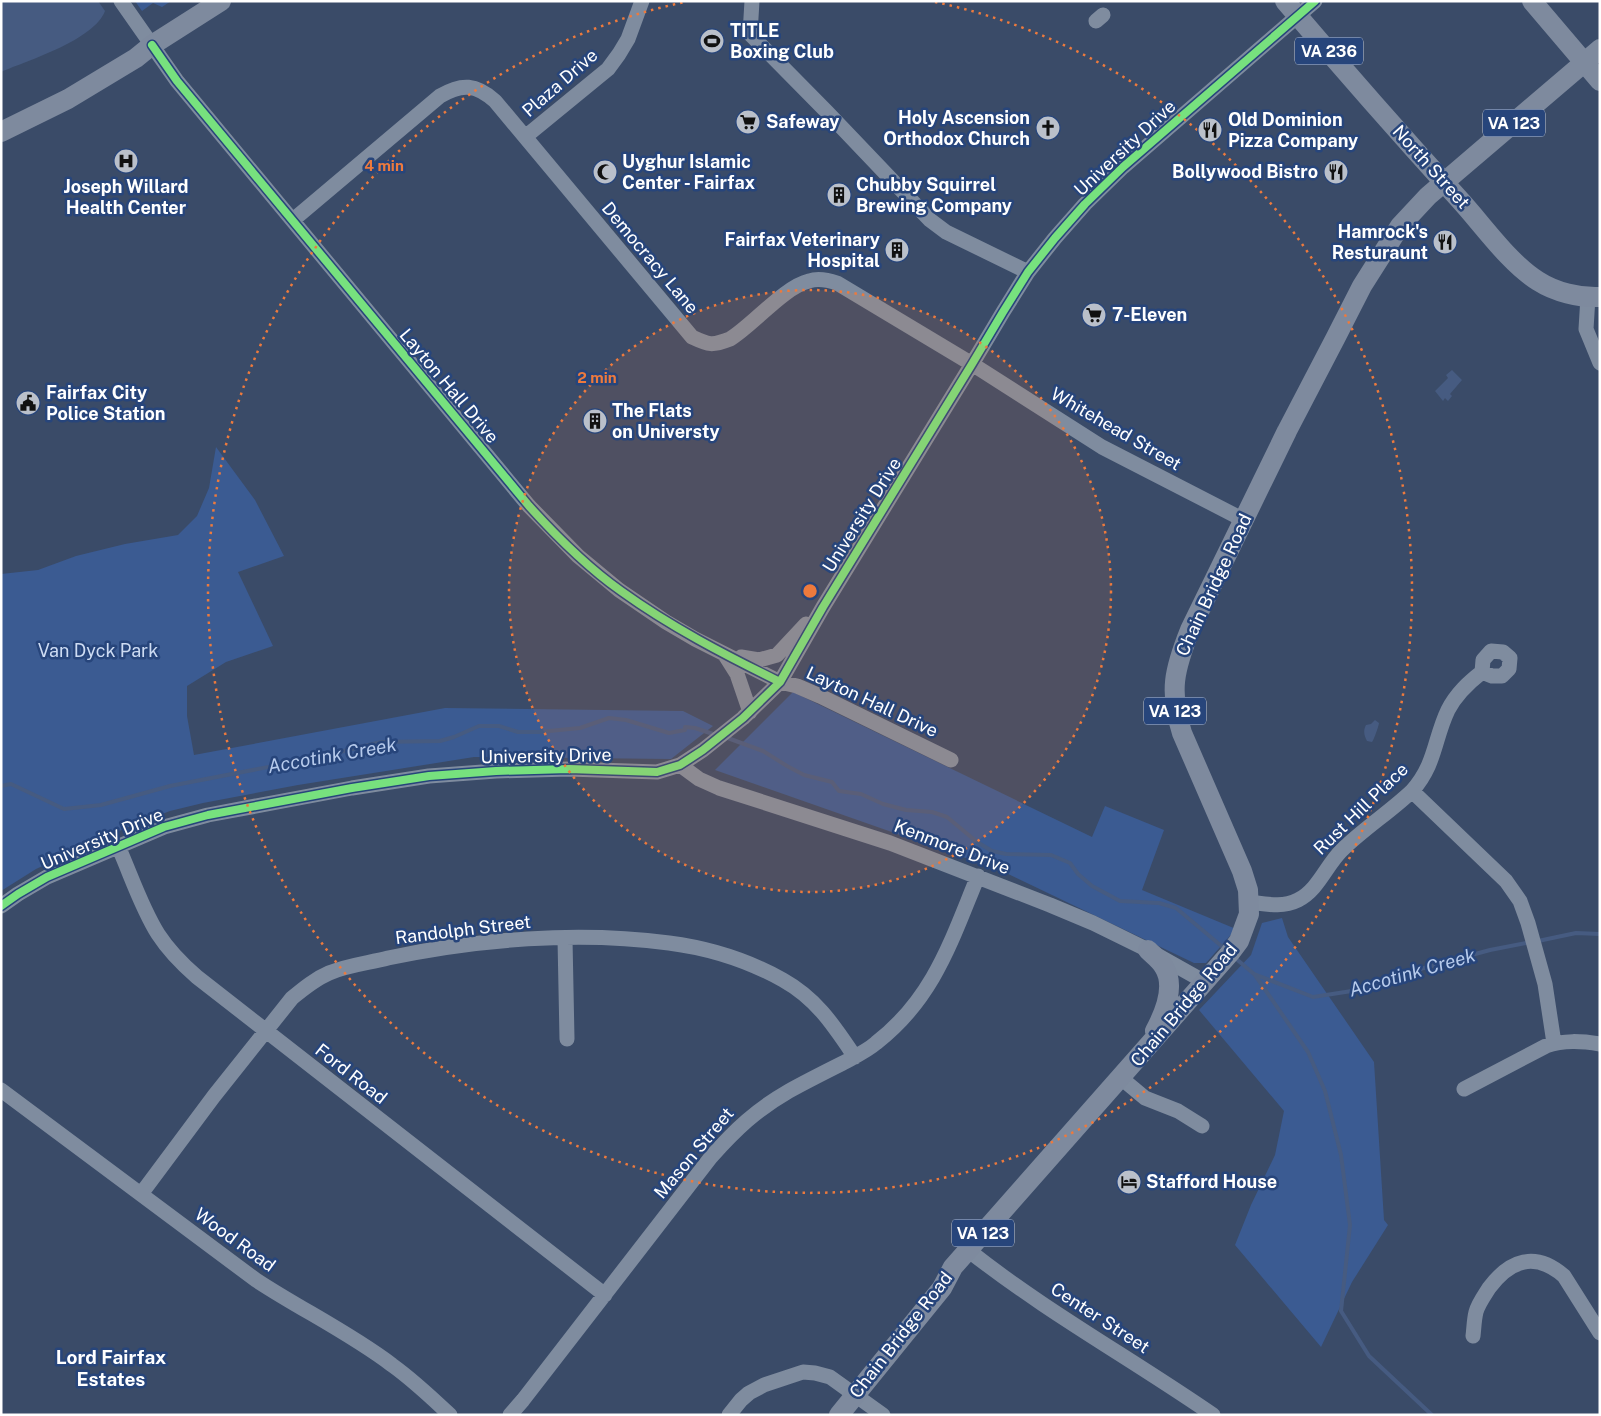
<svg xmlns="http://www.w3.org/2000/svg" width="1601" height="1416" viewBox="0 0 1601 1416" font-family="'Public Sans',sans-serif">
<rect width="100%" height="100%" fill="#3a4b68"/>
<path fill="#3b5b92" d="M 135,1 L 171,1 L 162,7 L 153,3 L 142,11 Z
M 216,447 L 255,500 L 284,556 L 238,572 L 273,646 L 226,662 L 187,686 L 187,716 L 194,755 L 445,708 L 683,711 L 713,726 L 671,759 L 474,757 L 298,785 L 203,803 L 170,811 L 126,828 L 36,869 L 1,891 L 1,574 L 38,570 L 76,556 L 125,544 L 178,535 L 197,516 L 209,488 Z
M 793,692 L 1092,837 L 1105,806 L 1164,830 L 1142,890 L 1236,929 L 1206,963 L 1194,963 L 1000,870 L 715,770 Z
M 1282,918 L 1288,937 L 1374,1062 L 1384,1220 L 1388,1225 L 1352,1282 L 1321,1347 L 1235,1245 L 1251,1205 L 1275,1155 L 1284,1111 L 1199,1010 L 1251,955 L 1262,923 Z"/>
<path fill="#465b81" d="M 1,1 L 98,1 L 105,11 C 94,40 29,60 1,72 Z
M 1452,370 L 1462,380 L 1450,394 L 1452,396 L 1448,401 L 1445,398 L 1443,401 L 1435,391 L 1448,378 L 1446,375 Z
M 1375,720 L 1379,723 C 1379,725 1374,740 1372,742 L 1367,741 C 1364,735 1363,731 1366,725 L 1371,724 Z"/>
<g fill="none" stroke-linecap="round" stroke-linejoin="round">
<path stroke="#465b81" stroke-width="4" d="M 725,737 L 763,751 L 787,766 L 804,775 L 832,782 L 839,791 L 861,794 L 883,804 L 906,810 L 932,812 L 947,817 L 977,842 L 992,851 L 1006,854 L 1051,855 L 1070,863 L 1078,874 L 1092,886 L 1120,901 L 1159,903 L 1176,908 L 1225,949
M 1,786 L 11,784 L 64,809 L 101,805 L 170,786 L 315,758 L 381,742 L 440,741 L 454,737 L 479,726 L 499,726 L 518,732 L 539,732 L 580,728 L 609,718 L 626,720 L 669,733 L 685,730 L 685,727 L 695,728 L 716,735
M 1538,941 L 1576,933 L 1600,934
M 1234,957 L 1254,974 L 1313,997 L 1371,988 L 1424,968 L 1490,950 L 1531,942
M 1255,975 L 1308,1052 L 1325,1091 L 1341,1155 L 1350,1225 L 1341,1311 L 1369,1356 L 1432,1415"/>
<path stroke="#7f8c9f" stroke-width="15" d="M 121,1 L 177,81 L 529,506 L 578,556 L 619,590 L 666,622 L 695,639 L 780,682 L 797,686 L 820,696 L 951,760
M 752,1 L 750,34 L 827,112 L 930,220 L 946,232 L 1028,272
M 1096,21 L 1103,15
M 525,137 L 608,69 L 619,54 L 628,39 L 642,1
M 293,220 L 440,96 C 462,83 476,84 495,101 L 692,337 C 709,345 712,346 730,339 C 753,325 784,287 809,281 C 818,278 828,280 837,283 L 972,364 L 1102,447 L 1244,520
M 1588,297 L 1586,329 L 1600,363
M 725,655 L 737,674 L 750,712
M 741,657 L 759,660 L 777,655 L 806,624
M 680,765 L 699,779 L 719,788 L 890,843 L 1050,905 L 1093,923 L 1148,950 L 1205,982
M 1412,791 L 1506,881 L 1520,901 L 1528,923 L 1545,984 L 1554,1043
M 118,846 C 131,875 141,907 158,934 C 169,951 182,964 197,977 L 605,1295
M 1249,902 C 1266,904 1282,908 1298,900 C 1318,890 1326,866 1341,851 C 1363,829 1390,812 1412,791 C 1436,764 1434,739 1448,710 C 1456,694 1468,683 1482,672 L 1492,676 L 1502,676 L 1509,669 L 1510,658 L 1503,652 L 1491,651 L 1483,660 L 1482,672
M 1,906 L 18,894 L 47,877 L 164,827 L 208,815 L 352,788 L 429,776 L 496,771 L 569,769 L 657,772 L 680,765 L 703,750 L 743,718 L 780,682 L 823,607 L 972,364 L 1003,312 L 1028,272 L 1055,238 L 1085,204 L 1123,167 L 1315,1
M 565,939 L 567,1039
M 1121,1078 L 1145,1098 L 1178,1111 L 1202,1126
M 1464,1089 L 1546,1046 C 1564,1040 1581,1041 1600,1044
M 1,1090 L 256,1280 C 300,1309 350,1333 392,1365 C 413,1380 431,1397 450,1415
M 141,1194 L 214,1096 L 292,998 C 304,988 315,979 329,973 C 348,965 369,963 388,958 C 477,939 578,931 669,943 C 708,948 749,961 783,980 C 817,999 834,1026 855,1057
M 968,1250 C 1045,1311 1132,1359 1213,1415
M 1473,1336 C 1474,1328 1474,1320 1476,1312 C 1478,1304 1484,1296 1489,1288 C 1510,1260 1535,1251 1564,1276 L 1600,1333
M 510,1415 L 523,1400 L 711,1157 C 736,1129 756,1110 789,1091 C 807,1081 825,1072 843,1063 C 854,1057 867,1051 876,1043 C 934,998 951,941 978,876
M 729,1415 L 741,1400 L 749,1393 L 764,1385 L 803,1372 L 815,1373 L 830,1377 L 883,1415"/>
<path stroke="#7e8a9e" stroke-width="20" d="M 1285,1 C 1342,68 1400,134 1459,199 C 1483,225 1509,263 1538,281 C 1555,292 1579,298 1600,297
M 1532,1 L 1600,81
M 1,132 L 68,99 L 136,58 L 152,45 L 221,1
M 1148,950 C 1154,956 1160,960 1164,967 C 1176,986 1164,1014 1155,1031
M 839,1415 L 942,1288 L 953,1267 L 1230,953 L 1239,941 L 1249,914 L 1248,890 L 1242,871 L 1182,733 C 1169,691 1174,670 1190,630 L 1287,431 L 1336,337 L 1362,286 L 1400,226 L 1428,196 L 1600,49"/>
<defs>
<path id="cycleway" d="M 152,45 L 177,81 L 529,506 C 557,537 587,567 621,591 C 671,627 725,655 780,682
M 1,906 L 18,894 L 47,877 L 164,827 L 208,815 L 352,788 L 429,776 L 496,771 L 569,769 L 657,772 L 680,765 L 703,750 L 743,718 L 780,682 L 823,607 L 972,364 L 1003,312 L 1028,272 L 1055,238 L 1085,204 L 1123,167 L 1315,1"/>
</defs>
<use href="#cycleway" stroke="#27457b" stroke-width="11"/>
<use href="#cycleway" stroke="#77e17e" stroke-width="8"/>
</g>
<circle cx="810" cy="591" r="301" fill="#ed7a3d" fill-opacity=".12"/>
<g fill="none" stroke="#ed7a3d" stroke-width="2.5" stroke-dasharray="2.5 5">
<circle cx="810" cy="591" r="301"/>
<path d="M935 2A602 602 0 1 1 685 2"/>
</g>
<defs>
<symbol id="stadium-disc" viewBox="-11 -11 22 22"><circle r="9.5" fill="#bac0ca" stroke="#27457b"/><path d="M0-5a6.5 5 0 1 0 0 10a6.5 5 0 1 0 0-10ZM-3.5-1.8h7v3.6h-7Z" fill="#111"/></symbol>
<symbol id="supermarket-disc" viewBox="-11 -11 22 22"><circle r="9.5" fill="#bac0ca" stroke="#27457b"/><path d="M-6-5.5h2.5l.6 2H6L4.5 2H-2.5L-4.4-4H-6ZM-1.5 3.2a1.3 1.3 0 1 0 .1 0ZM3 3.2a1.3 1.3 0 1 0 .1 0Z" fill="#111"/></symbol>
<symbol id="church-disc" viewBox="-11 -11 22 22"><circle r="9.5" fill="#bac0ca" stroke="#27457b"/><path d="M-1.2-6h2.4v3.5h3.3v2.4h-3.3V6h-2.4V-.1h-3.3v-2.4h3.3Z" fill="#111"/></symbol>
<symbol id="restaurant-disc" viewBox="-11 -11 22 22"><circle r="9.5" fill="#bac0ca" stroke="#27457b"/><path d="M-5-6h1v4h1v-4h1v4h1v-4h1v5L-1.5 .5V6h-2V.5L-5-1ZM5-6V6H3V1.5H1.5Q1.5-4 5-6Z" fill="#111"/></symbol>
<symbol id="hospital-disc" viewBox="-11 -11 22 22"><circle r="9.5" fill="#bac0ca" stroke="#27457b"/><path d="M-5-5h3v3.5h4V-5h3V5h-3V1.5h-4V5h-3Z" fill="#111"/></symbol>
<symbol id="mosque-disc" viewBox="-11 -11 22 22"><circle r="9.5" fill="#bac0ca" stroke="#27457b"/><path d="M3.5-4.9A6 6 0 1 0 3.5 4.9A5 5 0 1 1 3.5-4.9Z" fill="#111"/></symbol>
<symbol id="building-disc" viewBox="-11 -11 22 22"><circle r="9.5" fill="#bac0ca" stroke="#27457b"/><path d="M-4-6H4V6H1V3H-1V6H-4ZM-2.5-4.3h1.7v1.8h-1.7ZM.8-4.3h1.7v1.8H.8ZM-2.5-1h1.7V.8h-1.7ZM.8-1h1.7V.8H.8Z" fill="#111"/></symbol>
<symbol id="civic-disc" viewBox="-11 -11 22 22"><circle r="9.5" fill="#bac0ca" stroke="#27457b"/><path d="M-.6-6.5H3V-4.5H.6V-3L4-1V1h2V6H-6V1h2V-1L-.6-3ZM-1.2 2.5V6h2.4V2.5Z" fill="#111"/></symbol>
<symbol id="hotel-disc" viewBox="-11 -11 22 22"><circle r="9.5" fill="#bac0ca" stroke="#27457b"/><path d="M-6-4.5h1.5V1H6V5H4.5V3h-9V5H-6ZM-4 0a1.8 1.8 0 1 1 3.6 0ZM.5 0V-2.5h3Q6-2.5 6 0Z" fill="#111"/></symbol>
</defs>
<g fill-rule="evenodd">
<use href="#stadium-disc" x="698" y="27" width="28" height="28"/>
<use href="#supermarket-disc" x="734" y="108" width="28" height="28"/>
<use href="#church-disc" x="1034" y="114" width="28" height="28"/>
<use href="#restaurant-disc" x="1196" y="116" width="28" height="28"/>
<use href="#hospital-disc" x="112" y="147" width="28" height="28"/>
<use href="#mosque-disc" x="591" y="158" width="28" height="28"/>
<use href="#restaurant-disc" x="1322" y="158" width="28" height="28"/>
<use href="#building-disc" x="825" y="181" width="28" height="28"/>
<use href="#restaurant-disc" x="1431" y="228" width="28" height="28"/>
<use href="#building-disc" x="883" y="236" width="28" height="28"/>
<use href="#supermarket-disc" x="1080" y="301" width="28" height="28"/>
<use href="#civic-disc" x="14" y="389" width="28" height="28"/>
<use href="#building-disc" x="581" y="407" width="28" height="28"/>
<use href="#hotel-disc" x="1115" y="1168" width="28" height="28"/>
</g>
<g text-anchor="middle" stroke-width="5" stroke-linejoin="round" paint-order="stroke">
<g fill="#27457b" stroke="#bec7d7" stroke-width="1">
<rect x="1295" y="37.5" width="68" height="27" rx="4"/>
<rect x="1483" y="109.5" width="62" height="27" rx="4"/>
<rect x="1144" y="697.5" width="62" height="27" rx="4"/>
<rect x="952" y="1219.5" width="62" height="27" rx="4"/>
</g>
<g font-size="16" font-weight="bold" fill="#fff">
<text x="1329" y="57">VA 236</text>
<text x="1514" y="129">VA 123</text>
<text x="1175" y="717">VA 123</text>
<text x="983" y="1239">VA 123</text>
</g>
<g font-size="18" font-weight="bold" fill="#fff" stroke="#27457b" text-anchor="start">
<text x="730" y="37">TITLE<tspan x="730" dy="21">Boxing Club</tspan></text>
<text x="1030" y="124" text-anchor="end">Holy Ascension<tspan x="1030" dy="21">Orthodox Church</tspan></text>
<text x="1228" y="126">Old Dominion<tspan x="1228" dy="21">Pizza Company</tspan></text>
<text x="766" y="128">Safeway</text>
<text x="622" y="168">Uyghur Islamic<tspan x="622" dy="21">Center - Fairfax</tspan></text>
<text x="1318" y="178" text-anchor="end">Bollywood Bistro</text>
<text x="856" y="191">Chubby Squirrel<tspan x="856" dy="21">Brewing Company</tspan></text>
<text x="126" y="193" text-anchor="middle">Joseph Willard<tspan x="126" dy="21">Health Center</tspan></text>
<text x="1428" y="238" text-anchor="end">Hamrock's<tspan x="1428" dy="21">Resturaunt</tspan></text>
<text x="880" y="246" text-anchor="end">Fairfax Veterinary<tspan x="880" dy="21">Hospital</tspan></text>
<text x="1112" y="321">7-Eleven</text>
<text x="46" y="399">Fairfax City<tspan x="46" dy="21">Police Station</tspan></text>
<text x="612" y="417">The Flats<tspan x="612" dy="21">on Universty</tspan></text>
<text x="1146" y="1188">Stafford House</text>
</g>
<g font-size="18" fill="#fff" stroke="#27457b">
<text transform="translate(560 83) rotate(-41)" y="6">Plaza Drive</text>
<text transform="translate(1125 148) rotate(-43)" y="6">University Drive</text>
<text transform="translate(1431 167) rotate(48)" y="6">North Street</text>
<text transform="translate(650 258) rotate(50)" y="6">Democracy Lane</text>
<text transform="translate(449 386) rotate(50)" y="6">Layton Hall Drive</text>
<text transform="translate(1116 429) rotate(30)" y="6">Whitehead Street</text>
<text transform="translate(862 515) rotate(-58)" y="6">University Drive</text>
<text transform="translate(1214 585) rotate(-65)" y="6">Chain Bridge Road</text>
<text transform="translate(872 702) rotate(25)" y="6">Layton Hall Drive</text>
<text transform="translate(546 756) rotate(-1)" y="6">University Drive</text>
<text transform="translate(1361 809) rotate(-44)" y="6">Rust Hill Place</text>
<text transform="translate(102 839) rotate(-23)" y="6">University Drive</text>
<text transform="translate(952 847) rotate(21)" y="6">Kenmore Drive</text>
<text transform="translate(463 930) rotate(-7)" y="6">Randolph Street</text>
<text transform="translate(1184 1005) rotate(-50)" y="6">Chain Bridge Road</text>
<text transform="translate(351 1074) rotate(38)" y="6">Ford Road</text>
<text transform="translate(694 1153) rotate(-50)" y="6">Mason Street</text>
<text transform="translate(235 1240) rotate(36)" y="6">Wood Road</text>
<text transform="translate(1100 1318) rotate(33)" y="6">Center Street</text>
<text transform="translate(901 1335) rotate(-52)" y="6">Chain Bridge Road</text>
</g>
<g font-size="18" fill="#cedcf3" stroke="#27457b">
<text x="98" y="657">Van Dyck Park</text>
</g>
<g font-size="19" font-style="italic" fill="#b7cbec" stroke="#27457b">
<text transform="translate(332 755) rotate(-10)" y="7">Accotink Creek</text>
<text transform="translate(1412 972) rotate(-16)" y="7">Accotink Creek</text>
</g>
<g font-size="19" font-weight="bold" fill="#fff" stroke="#27457b">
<text x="111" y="1364">Lord Fairfax<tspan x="111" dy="22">Estates</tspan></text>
</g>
</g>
<circle cx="810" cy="591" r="8" fill="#ed7a3d" stroke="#27457b" stroke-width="2.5"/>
<g font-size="15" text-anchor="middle" font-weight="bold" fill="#ed7a3d" stroke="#27457b" stroke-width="5" stroke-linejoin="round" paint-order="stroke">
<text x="384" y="171">4 min</text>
<text x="597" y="383">2 min</text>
</g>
<rect width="1601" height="1416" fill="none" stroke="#ffffff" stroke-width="5"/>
</svg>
